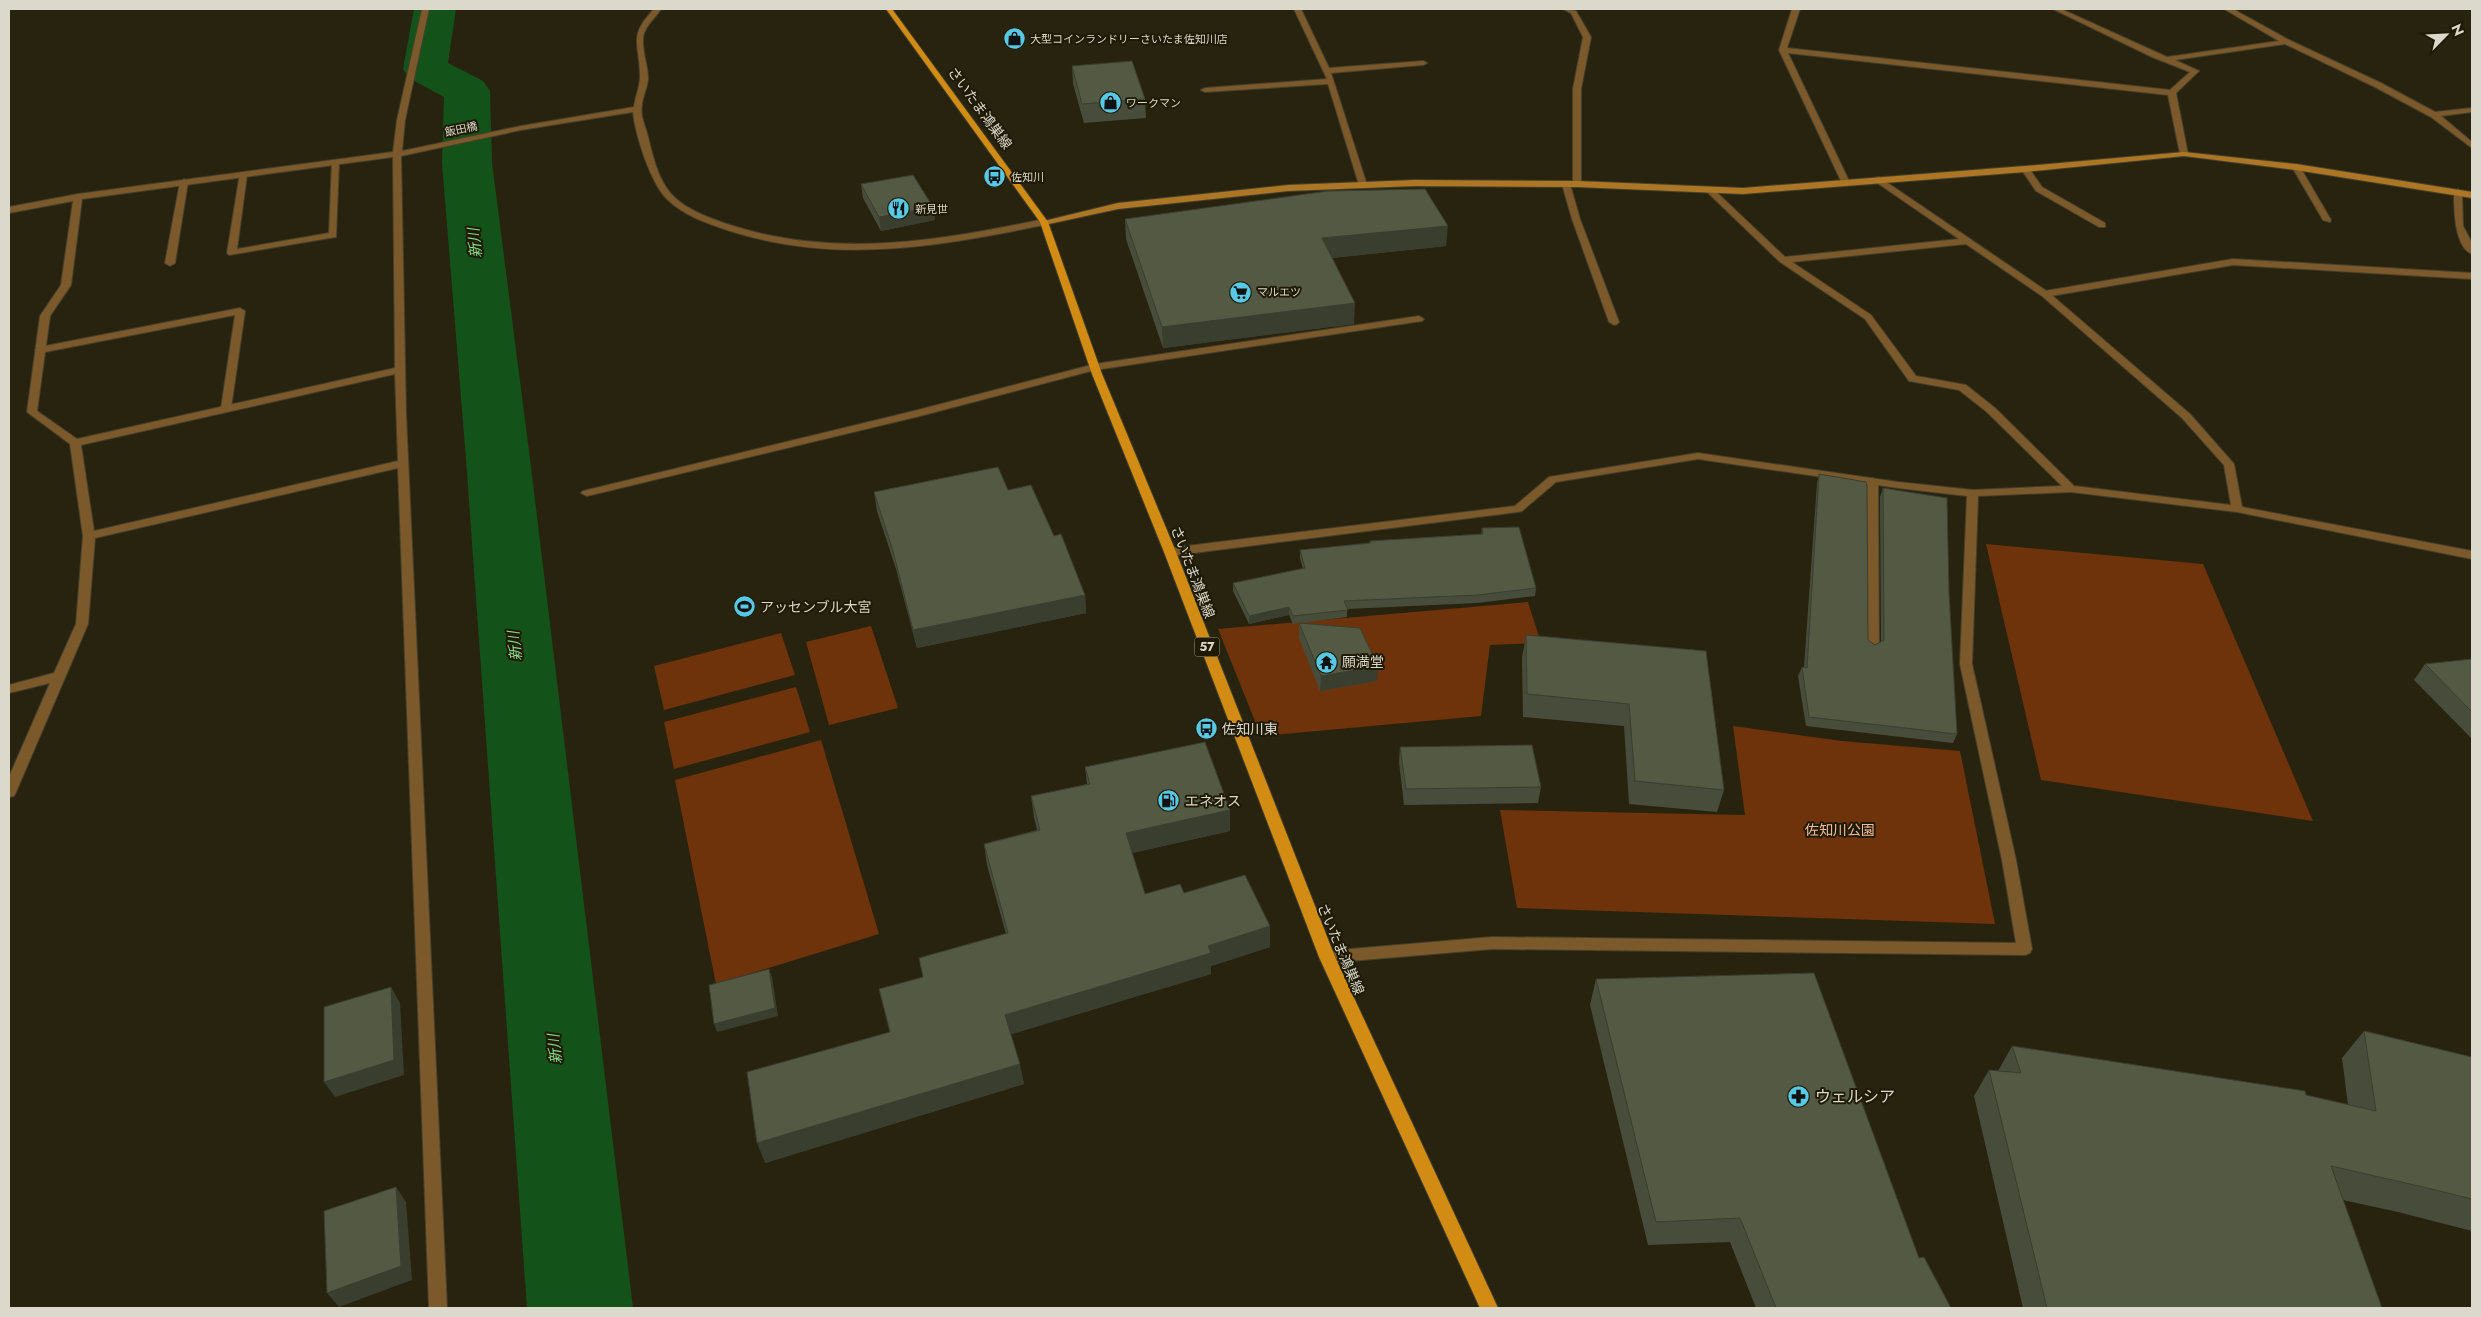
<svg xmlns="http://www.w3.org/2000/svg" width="2481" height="1317" viewBox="0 0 2481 1317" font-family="Jost,'Noto Sans JP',sans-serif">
<rect width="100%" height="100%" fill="#28230f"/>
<path fill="#6e330b" d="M 1986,544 L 2203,564 L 2313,821 L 2041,780 Z
M 1528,602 L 1541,643 L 1490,645 L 1481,716 L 1261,736 L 1218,629 Z
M 871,626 L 898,708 L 829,725 L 806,642 Z
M 781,633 L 795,675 L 664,710 L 654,666 Z
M 796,687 L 810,732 L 674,769 L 664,722 Z
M 1733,726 L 1842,741 L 1960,751 L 1995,924 L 1517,908 L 1500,810 L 1745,815 Z
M 821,740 L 879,934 L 716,984 L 675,780 Z"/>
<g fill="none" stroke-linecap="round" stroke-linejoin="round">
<path fill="#13531a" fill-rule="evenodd" d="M 414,9 L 456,9 L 448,63 L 483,81 L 490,91 L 492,163 L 530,459 L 633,1308 L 527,1308 L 466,459 L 442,163 L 444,97 L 409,78 L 403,69 Z"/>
<defs>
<path id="lane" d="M 332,160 L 339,162 L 336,237 L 229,255 L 227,253 L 240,173 L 247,175 L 237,249 L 329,233 Z
M 2293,165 L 2300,167 L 2331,220 L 2330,222 L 2323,220 L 2292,167 Z
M 2022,167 L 2028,167 L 2042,187 L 2105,223 L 2105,227 L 2099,227 L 2036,191 L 2021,169 Z
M 184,179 L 188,182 L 175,263 L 170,266 L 165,263 L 180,182 Z
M 2233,259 L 2472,273 L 2472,279 L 2233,265 L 2045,297 L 2040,294 L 2045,291 Z
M 240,308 L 245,311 L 231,408 L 226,411 L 221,408 L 235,315 L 40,353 L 35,350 L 40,347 Z
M 1419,316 L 1424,319 L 1422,321 L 1095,370 L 920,416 L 587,496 L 581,493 L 583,491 L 914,411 L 1095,364 Z
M 1872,478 L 1878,481 L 1879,649 L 1873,653 L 1867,649 L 1866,481 Z"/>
<path id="street" d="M 422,9 L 429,9 L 405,120 L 402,151 L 521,126 L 634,107 C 635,97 640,87 640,77 C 640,42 627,38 654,9 L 661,9 C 656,17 648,23 644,33 C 640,47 648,64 648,78 C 648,87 643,95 642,104 C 640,114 644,124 647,133 C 652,152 656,174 668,190 C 682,209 709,218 730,225 C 836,259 938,241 1044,219 L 1048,222 L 1044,225 C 936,247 834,265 727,230 C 706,223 683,215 667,199 C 651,184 635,134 633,112 L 521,130 L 401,156 L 406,414 L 447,1308 L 429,1308 L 398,468 L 95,538 L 88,624 L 16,792 L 14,796 L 9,797 L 9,777 L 50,683 L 9,693 L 9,685 L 54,673 L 76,624 L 83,536 L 70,444 L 27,412 L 40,316 L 61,285 L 73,201 L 9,213 L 9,207 L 78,194 L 393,152 L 397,120 ZM 393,157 L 395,368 L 77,439 L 37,411 L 50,316 L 71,285 L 82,199 ZM 395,374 L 398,461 L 94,531 L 81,445 Z
M 1294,9 L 1301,9 L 1329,68 L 1423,61 L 1427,63 L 1423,65 L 1331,73 L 1367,185 L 1366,187 L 1359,185 L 1328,84 L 1205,92 L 1201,90 L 1205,88 L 1327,79 Z
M 1563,9 L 1576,11 L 1591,37 L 1581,89 L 1581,184 L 1577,187 L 1573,184 L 1573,89 L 1583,37 L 1571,13 Z
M 1792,9 L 1800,9 L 1787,48 L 2170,90 L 2190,72 L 2152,57 L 2053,9 L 2061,9 L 2167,57 L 2279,41 L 2224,9 L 2233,9 L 2289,40 L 2381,83 L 2435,112 L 2472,108 L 2472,112 L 2441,116 L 2472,142 L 2472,148 L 2431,117 L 2375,87 L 2285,44 L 2175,60 L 2199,71 L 2176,93 L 2188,154 L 2184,156 L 2180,154 L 2168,95 L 1788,53 L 1850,183 L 1846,186 L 1842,183 L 1779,50 Z
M 1879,177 L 2048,292 L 2190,414 L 2234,464 L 2242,507 L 2472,551 L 2472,559 L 2237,512 L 2071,492 L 1978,496 L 1972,664 L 2016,860 L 2032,949 L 2030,953 L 2025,955 L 1492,949 L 1327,963 L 1322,961 L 1319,957 L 1322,953 L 1327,951 L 1492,937 L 2016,943 L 2002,860 L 1960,664 L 1967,496 L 1898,488 L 1698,459 L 1556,482 L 1522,511 L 1518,512 L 1170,556 L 1164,552 L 1170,548 L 1515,506 L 1549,477 L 1698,453 L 1898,482 L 1973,490 L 2062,486 L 1987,412 L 1959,390 L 1909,381 L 1865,319 L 1780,262 L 1704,189 L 1711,187 L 1785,257 L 1959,239 L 1876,182 L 1876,178 ZM 1966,244 L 2042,296 L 2182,418 L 2224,465 L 2231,505 L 2074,486 L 1995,408 L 1966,385 L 1916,376 L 1871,315 L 1792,262 Z
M 1563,182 L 1570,184 L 1580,219 L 1619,322 L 1617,324 L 1614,325 L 1609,322 L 1572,219 L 1562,184 Z
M 2458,189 L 2462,192 L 2463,226 L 2472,243 L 2472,254 C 2454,247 2454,208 2454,192 Z"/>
<path id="secondary" d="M 2184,152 L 2296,164 L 2472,192 L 2472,198 L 2296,170 L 2184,156 L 2025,172 L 1743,194 L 1577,187 L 1415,186 L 1288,191 L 1118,209 L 1044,225 L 1040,222 L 1118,203 L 1288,185 L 1415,180 L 1577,181 L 1743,188 L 2025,166 Z"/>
<path id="primary" d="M 886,9 L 892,9 L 1048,222 L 1102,374 L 1176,552 L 1335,957 L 1498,1308 L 1480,1308 L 1319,957 L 1164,552 L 1092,374 L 1040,222 Z"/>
</defs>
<use href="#lane" stroke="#45402d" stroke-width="2"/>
<use href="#street" stroke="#45402d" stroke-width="2"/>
<use href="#secondary" stroke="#45402d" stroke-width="2"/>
<use href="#primary" stroke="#45402d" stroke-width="2"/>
<use href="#lane" fill="#7b592b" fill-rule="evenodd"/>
<use href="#street" fill="#7b592b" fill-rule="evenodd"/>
<use href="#secondary" fill="#ac7624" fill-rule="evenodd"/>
<use href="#primary" fill="#d28c13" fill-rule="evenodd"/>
</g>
<path fill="#474d3a" d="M 1072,66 L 1145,99 L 1146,118 L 1084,123 L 1073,84 Z
M 861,184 L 933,207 L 935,220 L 881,231 L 863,198 Z
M 1125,219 L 1446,246 L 1332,258 L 1354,324 L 1163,348 L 1126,239 Z
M 1819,474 L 1868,640 L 1875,645 L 1881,642 L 1880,497 L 1883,488 L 1949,593 L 1957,734 L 1953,743 L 1806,726 L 1798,676 L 1802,667 L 1804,667 L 1817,483 Z
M 1008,490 L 1054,536 L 1085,595 L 1086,613 L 917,648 L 896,569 L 877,511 L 874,492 Z
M 1482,528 L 1536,588 L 1535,596 L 1477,603 L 1347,609 L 1347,617 L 1301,623 L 1377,681 L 1320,691 L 1299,638 L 1299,623 L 1293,624 L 1289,615 L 1249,624 L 1233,591 L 1233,583 L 1303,569 L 1300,558 L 1300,550 L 1370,543 L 1370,541 L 1481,534 Z
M 1526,635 L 1706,651 L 1724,790 L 1717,812 L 1629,804 L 1624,726 L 1523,717 L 1522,658 Z
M 2472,659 L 2472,739 L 2414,680 L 2425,664 Z
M 1400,747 L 1541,787 L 1538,803 L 1404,805 L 1399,762 Z
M 1085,767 L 1230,810 L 1230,831 L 1132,853 L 1145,894 L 1184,893 L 1270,926 L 1270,947 L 1211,966 L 1211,974 L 1011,1034 L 1024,1084 L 765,1163 L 890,1032 L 923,977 L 919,958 L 1006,934 L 987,865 L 984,844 L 1037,830 L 1034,817 L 1031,796 L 1087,784 Z
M 1596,979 L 1919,1258 L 1951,1308 L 1756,1308 L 1730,1242 L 1648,1245 L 1590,1005 Z
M 2364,1031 L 2472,1057 L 2472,1231 L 2398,1212 L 2343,1200 L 2382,1308 L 2023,1308 L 1974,1096 L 1989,1070 L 1998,1071 L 2012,1046 L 2306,1095 L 2348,1105 L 2342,1058 Z"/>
<path fill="#3a3e2f" d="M 933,207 L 935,220 L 881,231 L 879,217 Z
M 1448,226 L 1446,246 L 1322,259 L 1322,238 Z
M 1355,303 L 1354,324 L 1163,348 L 1162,327 Z
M 1085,595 L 1086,613 L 917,648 L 913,630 Z
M 1289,607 L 1289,615 L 1249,624 L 1249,616 Z
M 1378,666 L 1377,681 L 1320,691 L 1321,676 Z
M 1230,810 L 1230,831 L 1127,854 L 1126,833 Z
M 1270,926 L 1270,947 L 1211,966 L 1211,974 L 1009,1035 L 1005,1015 L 1208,946 Z
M 769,969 L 772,977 L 778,1016 L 717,1032 L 714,1024 Z
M 391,987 L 400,1003 L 404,1075 L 335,1097 L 324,1082 Z
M 1020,1064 L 1024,1084 L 765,1163 L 757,1143 Z
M 396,1187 L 406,1202 L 412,1280 L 339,1307 L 327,1293 Z"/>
<path fill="#535943" stroke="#3a3e2f" d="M 1132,61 L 1145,99 L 1082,104 L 1072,66 Z
M 913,175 L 933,207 L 879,217 L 861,184 Z
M 1425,189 L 1448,226 L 1322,238 L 1355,303 L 1162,327 L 1125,219 L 1328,191 Z
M 998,467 L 1008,490 L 1031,485 L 1054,536 L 1061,534 L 1085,595 L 913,630 L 893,551 L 874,492 Z
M 1819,474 L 1866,482 L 1867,485 L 1868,640 L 1875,645 L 1884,640 L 1883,488 L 1947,498 L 1949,593 L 1957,734 L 1809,717 L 1802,667 L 1807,668 Z
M 1519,527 L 1536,588 L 1478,595 L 1344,601 L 1348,610 L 1293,616 L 1289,607 L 1249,616 L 1233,583 L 1305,568 L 1300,550 L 1370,543 L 1370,541 L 1483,534 L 1482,528 Z
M 1299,623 L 1360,628 L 1378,666 L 1321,676 Z
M 1526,635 L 1706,651 L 1724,790 L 1635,781 L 1629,704 L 1527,694 Z
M 2472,659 L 2472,712 L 2425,664 Z
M 1205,742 L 1230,810 L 1126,833 L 1145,894 L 1180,884 L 1184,893 L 1245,875 L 1270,926 L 1208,946 L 1211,953 L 1005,1015 L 1020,1064 L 757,1143 L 747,1072 L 890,1032 L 879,989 L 923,977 L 919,958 L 1008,933 L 984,844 L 1040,830 L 1031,796 L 1090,784 L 1085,767 Z
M 1532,745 L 1541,787 L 1406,789 L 1400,747 Z
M 769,969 L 775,1008 L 714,1024 L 709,985 Z
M 1814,973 L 1919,1258 L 1924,1257 L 1951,1308 L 1776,1308 L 1740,1218 L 1656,1222 L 1596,979 Z
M 391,987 L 394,1060 L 324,1082 L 324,1007 Z
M 2364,1031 L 2472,1057 L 2472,1199 L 2423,1187 L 2331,1166 L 2382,1308 L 2047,1308 L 1989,1070 L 2021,1073 L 2012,1046 L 2305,1091 L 2306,1095 L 2376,1111 Z
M 396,1187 L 401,1266 L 327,1293 L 324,1211 Z"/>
<defs>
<symbol id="shop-disc" viewBox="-11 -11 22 22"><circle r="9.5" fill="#58c9e4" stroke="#1f1a06"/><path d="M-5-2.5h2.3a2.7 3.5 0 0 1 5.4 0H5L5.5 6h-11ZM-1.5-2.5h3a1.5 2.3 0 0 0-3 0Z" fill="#111"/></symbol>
<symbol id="bus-disc" viewBox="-11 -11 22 22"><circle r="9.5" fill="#58c9e4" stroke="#1f1a06"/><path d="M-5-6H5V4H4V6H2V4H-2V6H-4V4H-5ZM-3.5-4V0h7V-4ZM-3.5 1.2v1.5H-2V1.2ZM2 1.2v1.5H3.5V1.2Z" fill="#111"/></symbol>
<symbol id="restaurant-disc" viewBox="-11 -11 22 22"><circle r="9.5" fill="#58c9e4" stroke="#1f1a06"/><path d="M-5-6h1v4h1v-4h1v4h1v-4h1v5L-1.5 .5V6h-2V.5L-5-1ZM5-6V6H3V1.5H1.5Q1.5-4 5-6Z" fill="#111"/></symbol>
<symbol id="supermarket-disc" viewBox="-11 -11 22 22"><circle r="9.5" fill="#58c9e4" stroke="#1f1a06"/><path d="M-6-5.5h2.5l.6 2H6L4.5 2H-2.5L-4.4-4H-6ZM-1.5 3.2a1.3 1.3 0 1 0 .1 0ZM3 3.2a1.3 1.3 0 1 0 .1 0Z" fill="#111"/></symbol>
<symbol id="stadium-disc" viewBox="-11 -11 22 22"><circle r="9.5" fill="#58c9e4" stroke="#1f1a06"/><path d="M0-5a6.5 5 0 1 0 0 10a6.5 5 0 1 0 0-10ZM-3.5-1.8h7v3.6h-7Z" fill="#111"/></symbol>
<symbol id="temple-disc" viewBox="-11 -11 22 22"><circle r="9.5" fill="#58c9e4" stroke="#1f1a06"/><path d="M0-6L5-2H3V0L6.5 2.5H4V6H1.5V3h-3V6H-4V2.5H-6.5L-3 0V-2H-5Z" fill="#111"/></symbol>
<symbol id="fuel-disc" viewBox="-11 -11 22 22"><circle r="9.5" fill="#58c9e4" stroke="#1f1a06"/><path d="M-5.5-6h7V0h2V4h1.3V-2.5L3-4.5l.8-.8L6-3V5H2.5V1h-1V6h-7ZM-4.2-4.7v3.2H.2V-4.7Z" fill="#111"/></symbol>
<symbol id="pharmacy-disc" viewBox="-11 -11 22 22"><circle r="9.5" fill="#58c9e4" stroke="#1f1a06"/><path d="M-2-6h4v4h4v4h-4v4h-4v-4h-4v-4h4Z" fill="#111"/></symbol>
</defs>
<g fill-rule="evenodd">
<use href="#shop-disc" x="1002" y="26" width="25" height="25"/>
<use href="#shop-disc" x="1098" y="90" width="25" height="25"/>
<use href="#bus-disc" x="982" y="164" width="25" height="25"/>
<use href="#restaurant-disc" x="886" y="196" width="25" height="25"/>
<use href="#supermarket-disc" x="1228" y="280" width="25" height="25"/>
<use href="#stadium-disc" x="732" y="594" width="25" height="25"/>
<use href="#temple-disc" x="1314" y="650" width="25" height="25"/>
<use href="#bus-disc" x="1194" y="716" width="25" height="25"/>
<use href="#fuel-disc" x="1156" y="788" width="25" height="25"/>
<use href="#pharmacy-disc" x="1786" y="1084" width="25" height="25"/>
</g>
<g text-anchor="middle" stroke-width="4" stroke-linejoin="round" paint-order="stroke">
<g font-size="11" fill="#dbd9cc" stroke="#1f1a06" text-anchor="start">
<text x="1030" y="43">大型コインランドリーさいたま佐知川店</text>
<text x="1126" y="107">ワークマン</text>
<text x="1011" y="181">佐知川</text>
<text x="915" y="213">新見世</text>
<text x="1257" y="296">マルエツ</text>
</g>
<g font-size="11" fill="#dbd9cc" stroke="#1f1a06">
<text transform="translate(461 129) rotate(-12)" y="4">飯田橋</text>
</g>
<rect fill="#1f1a06" stroke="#a3a091" stroke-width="1" x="1194.5" y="637.5" width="25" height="19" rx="4"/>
<g font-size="12" font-weight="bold" fill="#dbd9cc">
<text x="1207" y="651">57</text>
</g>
<g font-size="14" fill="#dbd9cc" stroke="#1f1a06">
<text transform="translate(980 108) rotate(54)" y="5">さいたま鴻巣線</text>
<text transform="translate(1193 572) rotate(69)" y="5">さいたま鴻巣線</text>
<text transform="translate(1341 949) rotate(67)" y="5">さいたま鴻巣線</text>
</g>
<g font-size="14" fill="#dbd9cc" stroke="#1f1a06" text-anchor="start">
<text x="760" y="612">アッセンブル大宮</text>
<text x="1342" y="667">願満堂</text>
<text x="1222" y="734">佐知川東</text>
<text x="1185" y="806">エネオス</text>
</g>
<g font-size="14" fill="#fabc9c" stroke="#1f1a06">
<text x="1840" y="835">佐知川公園</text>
</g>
<g font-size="15" font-style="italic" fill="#85d987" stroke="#1f1a06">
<text transform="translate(475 243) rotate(-96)" y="5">新川</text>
<text transform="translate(515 646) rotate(-96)" y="5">新川</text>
<text transform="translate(555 1049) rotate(-96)" y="5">新川</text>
</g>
<g font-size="16" fill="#dbd9cc" stroke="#1f1a06" text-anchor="start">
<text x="1815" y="1102">ウェルシア</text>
</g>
</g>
<rect width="2481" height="1317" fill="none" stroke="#dbd9cc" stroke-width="20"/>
<g transform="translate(2446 35) rotate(66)" stroke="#1f1a06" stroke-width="4" paint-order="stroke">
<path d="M0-4L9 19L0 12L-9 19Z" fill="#dbd9cc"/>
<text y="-8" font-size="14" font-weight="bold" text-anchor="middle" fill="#dbd9cc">N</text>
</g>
</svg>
